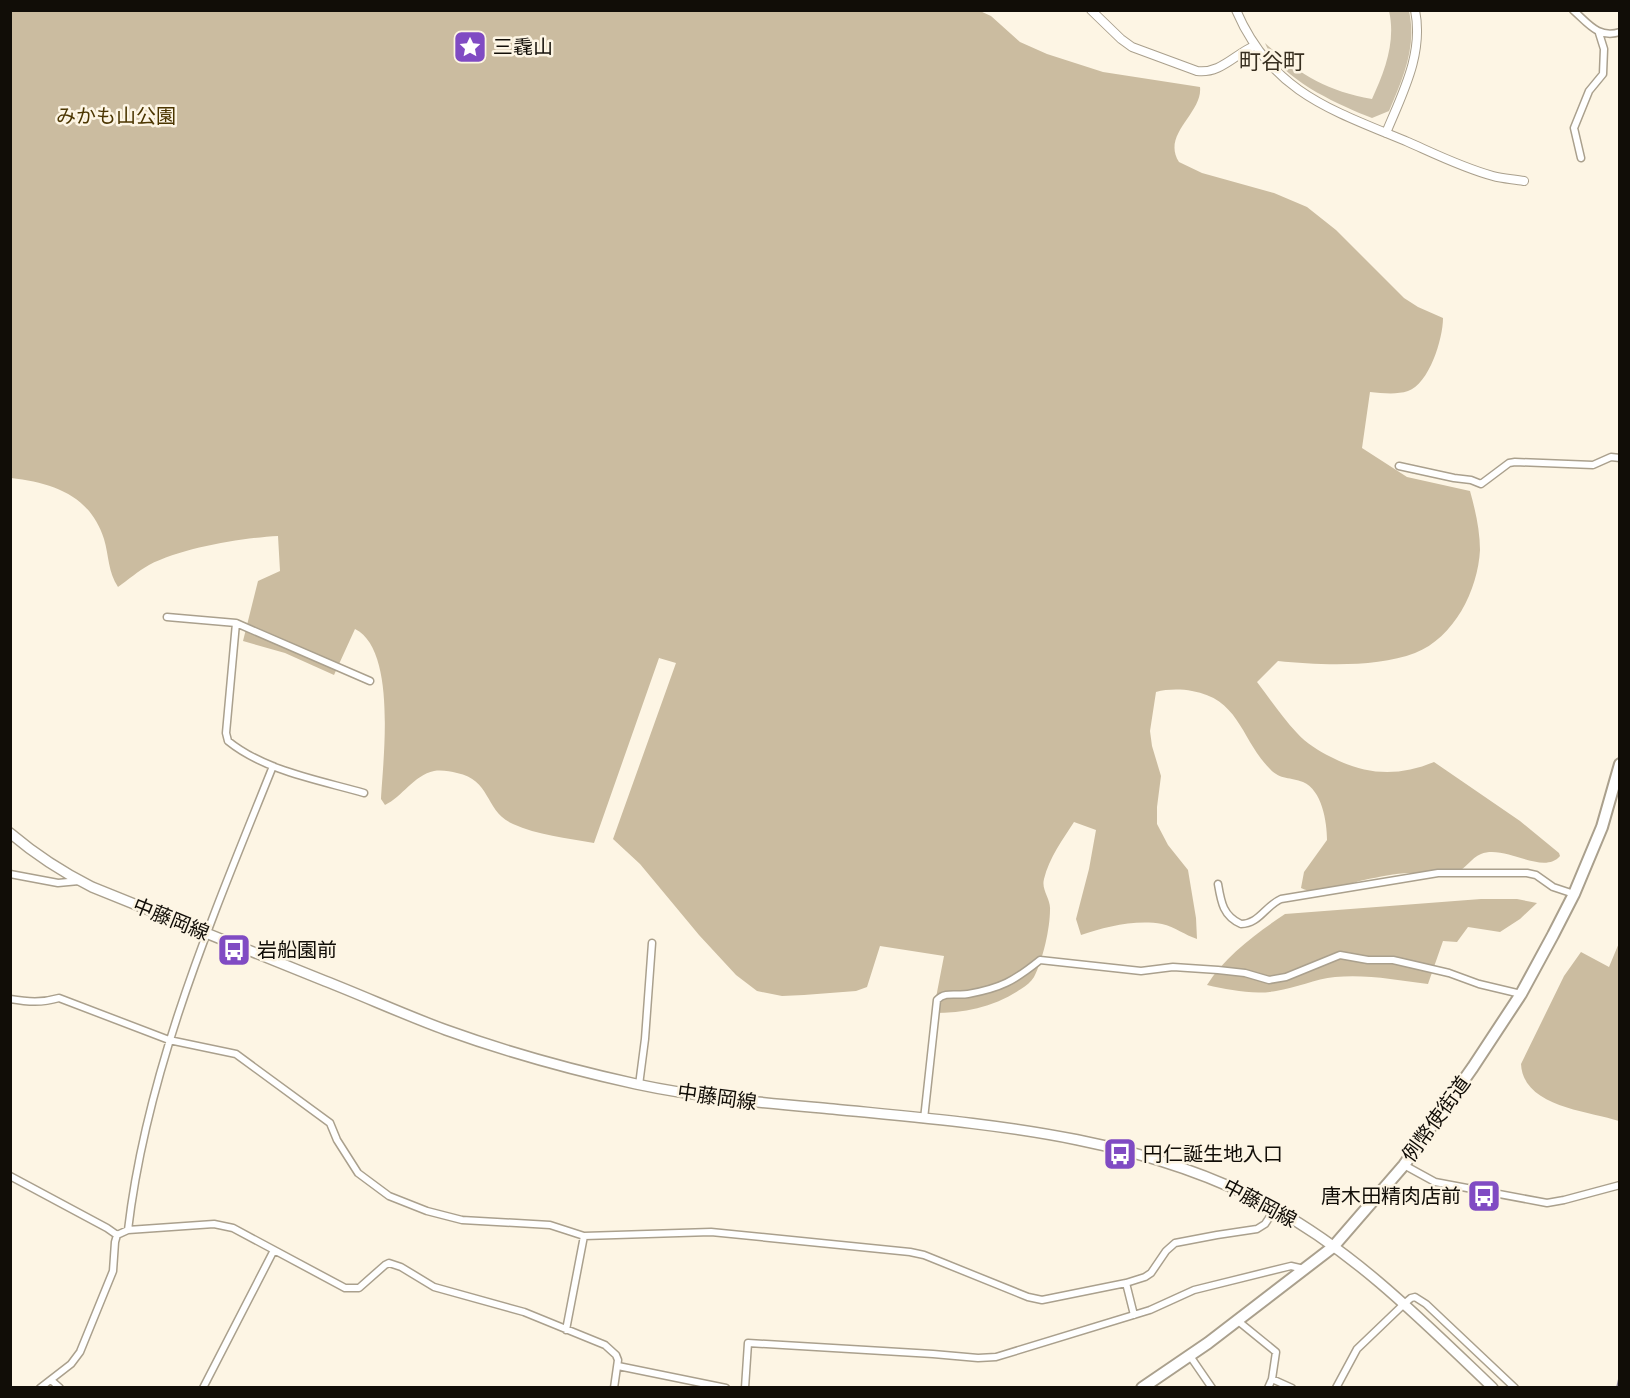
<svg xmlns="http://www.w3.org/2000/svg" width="1630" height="1398" viewBox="0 0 1630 1398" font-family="'DM Sans','Noto Sans JP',sans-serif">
<rect width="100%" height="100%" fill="#fdf5e4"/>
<path fill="#ccc0a9" d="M 1389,11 L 1409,11 C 1417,47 1403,78 1389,111 L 1372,118 C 1337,104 1280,79 1265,43 C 1299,74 1326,91 1372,99 C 1385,71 1396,41 1389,11 Z"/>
<path fill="#cbbca0" d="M 11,11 L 980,11 L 991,16 L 1020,42 L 1047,54 L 1103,72 L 1200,87 C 1203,113 1161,134 1179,162 L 1202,173 L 1274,193 L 1307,207 L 1336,230 L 1404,298 L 1418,307 L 1443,318 C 1443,339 1429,384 1408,391 C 1396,395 1382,393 1370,392 L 1362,448 L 1407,477 L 1470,491 C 1475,509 1480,530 1480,550 C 1478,590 1454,638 1415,653 C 1376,668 1319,665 1278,661 L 1257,682 C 1270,699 1282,717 1297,733 C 1306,743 1319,751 1331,757 C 1365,775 1398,777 1434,762 L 1520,821 L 1559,853 L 1560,856 C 1543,876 1505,844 1481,854 C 1471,858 1466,869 1455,873 C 1440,878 1426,872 1410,873 C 1395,873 1379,877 1364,880 C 1346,884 1319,897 1301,888 L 1304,872 L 1327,840 C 1327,822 1322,790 1303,782 C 1291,777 1280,780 1270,769 C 1241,740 1240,699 1192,691 C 1181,689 1167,689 1156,692 L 1150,731 L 1152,746 L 1161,776 L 1157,807 L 1157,824 L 1168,845 L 1188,870 L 1196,918 L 1197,939 C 1185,935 1175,927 1162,924 C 1136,919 1104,927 1081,935 L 1076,919 L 1089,869 L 1096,830 L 1074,822 C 1063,839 1049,858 1044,879 C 1041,890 1051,899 1050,910 C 1050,928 1043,960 1034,977 C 1031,982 1026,986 1021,989 C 994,1007 965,1013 933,1013 L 944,956 L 880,946 L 867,987 L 856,991 L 804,995 L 782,996 L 757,991 L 736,975 L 699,935 L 640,864 L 613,839 L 676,663 L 659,658 L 594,843 C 567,838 537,835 513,824 C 484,811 492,780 457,773 C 450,771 441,770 434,771 C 414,775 402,797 385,805 L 381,799 C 383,759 397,650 355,629 L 334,675 L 285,653 L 243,641 L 258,581 L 280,571 L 278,536 C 241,538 182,548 149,565 C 138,571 128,580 118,587 C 108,572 109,556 104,539 C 90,495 53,483 11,478 Z
M 1481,899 L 1517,899 L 1537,903 L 1520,919 L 1500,932 L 1468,927 L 1457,942 L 1443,941 L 1428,984 C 1397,980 1366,974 1335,977 C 1315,979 1296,988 1276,991 C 1254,995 1229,990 1207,985 C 1225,956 1257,933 1285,914 Z
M 1619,943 L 1619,1121 C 1588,1111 1523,1107 1521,1064 L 1564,976 L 1581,952 L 1609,967 Z"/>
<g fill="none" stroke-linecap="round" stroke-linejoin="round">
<path stroke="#898093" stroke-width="2" d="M 1617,1388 L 1620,1375"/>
<defs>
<path id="minor" d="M 1573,10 C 1588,23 1598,39 1620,32
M 1581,158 L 1574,128 L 1589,91 L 1603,74 L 1604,49 L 1599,33
M 1399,466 L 1454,478 L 1471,480 L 1481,484 L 1509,463 L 1515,462 L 1593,465 L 1611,457 L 1620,458
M 167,617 L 236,623 L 370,681
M 236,623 L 226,733 L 228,741 C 265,771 319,780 364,793
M 10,874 L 58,883 L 79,881
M 1218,884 C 1221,902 1223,916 1241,924 C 1259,924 1265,906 1281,899 L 1438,873 L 1527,873 L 1536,875 L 1553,887 L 1574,894
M 10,999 C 28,1002 42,1003 59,998 L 169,1040 L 236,1054 L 330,1123 L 337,1140 L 358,1173 L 389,1196 L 427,1211 L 462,1220 L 550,1225 L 584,1236 L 711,1232 L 910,1252 L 924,1255 L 1028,1297 L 1042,1300 L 1126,1283 L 1145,1277 L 1151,1273 L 1166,1251 L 1175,1243 L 1217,1235 L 1257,1229 L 1265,1224 L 1275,1209
M 639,1085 L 645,1039 L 652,943
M 924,1119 L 937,1000 C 945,991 957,996 968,994 C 1001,988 1014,981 1040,960 L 1141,971 L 1173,967 L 1218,970 L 1245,973 L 1269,980 L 1286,977 L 1340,955 L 1368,960 L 1393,960 L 1419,966 L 1449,973 L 1479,984 L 1521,994
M 1404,1165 L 1435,1182 L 1547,1203 L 1564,1200 L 1620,1185
M 10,1176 L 107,1228 L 117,1235
M 128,1230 C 147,1068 213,916 273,766
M 1126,1283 L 1134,1315
M 1238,1321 L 1276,1352 L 1272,1379 L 1268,1388
M 566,1330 L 584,1236
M 1190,1356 L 1212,1388
M 618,1366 L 726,1388
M 1272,1379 L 1292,1388
M 51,1380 L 60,1388
M 40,1388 L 71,1364 L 80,1352 L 113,1271 L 115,1242 L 117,1235 L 128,1230 L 214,1224 L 233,1228 L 345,1288 L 359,1288 L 385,1265 L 389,1263 L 401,1267 L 434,1287 L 524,1312 L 605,1345 L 616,1355 L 618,1360 L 614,1388
M 203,1388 L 274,1250
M 745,1388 L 748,1343 L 933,1354 L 978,1358 L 996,1357 L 1150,1310 L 1194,1290 L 1291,1266 L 1304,1269
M 1336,1388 L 1357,1349 L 1404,1304 L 1411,1298 L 1415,1297 L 1426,1304 L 1515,1388"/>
<path id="tertiary" d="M 1091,10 L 1121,39 L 1132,47 L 1197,71 C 1220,74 1234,55 1254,46
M 1236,10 C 1271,92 1331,110 1408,142 C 1435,154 1463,168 1493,176 C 1503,179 1514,179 1524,181
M 1386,133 C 1402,94 1424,54 1415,10"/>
<path id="secondary" d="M 10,833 C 36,855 62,872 92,887 C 170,919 248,950 325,981 C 366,997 405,1015 446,1030 C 507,1052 572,1070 636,1084 C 701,1098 767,1103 833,1109 C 984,1124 1140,1134 1275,1209 C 1357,1254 1425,1323 1493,1388"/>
<path id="primary" d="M 1142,1388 L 1208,1343 L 1333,1247 L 1404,1165 L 1473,1067 L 1521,994 L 1553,935 L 1574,894 L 1602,827 L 1620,764"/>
</defs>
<use href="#minor" stroke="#aaa08d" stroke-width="9"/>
<use href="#tertiary" stroke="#aaa08d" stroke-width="10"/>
<use href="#secondary" stroke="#aaa08d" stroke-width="12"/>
<use href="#primary" stroke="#aaa08d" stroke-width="14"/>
<use href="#minor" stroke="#fff" stroke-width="6"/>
<use href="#tertiary" stroke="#fff" stroke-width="8"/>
<use href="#secondary" stroke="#fff" stroke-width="9"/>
<use href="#primary" stroke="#fff" stroke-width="10"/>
</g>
<defs>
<symbol id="sight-square" viewBox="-11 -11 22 22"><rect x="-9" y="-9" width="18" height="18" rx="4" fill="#804bc3" stroke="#fdf5e4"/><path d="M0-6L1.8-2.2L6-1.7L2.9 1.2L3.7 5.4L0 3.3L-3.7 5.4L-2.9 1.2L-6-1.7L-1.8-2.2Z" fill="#fff"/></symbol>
<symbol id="bus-square" viewBox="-11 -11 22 22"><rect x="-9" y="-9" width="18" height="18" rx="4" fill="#804bc3" stroke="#fdf5e4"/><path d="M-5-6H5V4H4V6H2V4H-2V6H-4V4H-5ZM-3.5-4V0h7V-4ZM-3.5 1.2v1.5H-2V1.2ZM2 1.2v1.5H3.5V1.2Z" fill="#fff"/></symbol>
</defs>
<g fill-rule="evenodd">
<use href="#sight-square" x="451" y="28" width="38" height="38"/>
<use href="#bus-square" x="215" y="931" width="38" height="38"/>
<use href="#bus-square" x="1101" y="1135" width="38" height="38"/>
<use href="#bus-square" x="1465" y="1177" width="38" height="38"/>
</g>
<g text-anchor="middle" stroke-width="5" stroke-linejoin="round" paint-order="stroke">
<g font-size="20" fill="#110d07" stroke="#fdf5e4" text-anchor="start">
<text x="493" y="54">三毳山</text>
<text x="257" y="957">岩船園前</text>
<text x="1143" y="1161">円仁誕生地入口</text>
<text x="1461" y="1203" text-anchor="end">唐木田精肉店前</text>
</g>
<g font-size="20" fill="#4b3500" stroke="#fdf5e4">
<text x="116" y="123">みかも山公園</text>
</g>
<g font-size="20" fill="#110d07" stroke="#fdf5e4">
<text transform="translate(171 919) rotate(22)" y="7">中藤岡線</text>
<text transform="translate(717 1097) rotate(8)" y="7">中藤岡線</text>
<text transform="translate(1436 1119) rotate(-54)" y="7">例幣使街道</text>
<text transform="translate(1260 1203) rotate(28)" y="7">中藤岡線</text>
</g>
<g font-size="22" fill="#382f20" stroke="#fdf5e4">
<text x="1272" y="69">町谷町</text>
</g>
</g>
<rect width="1630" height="1398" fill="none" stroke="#110d07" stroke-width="24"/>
</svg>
